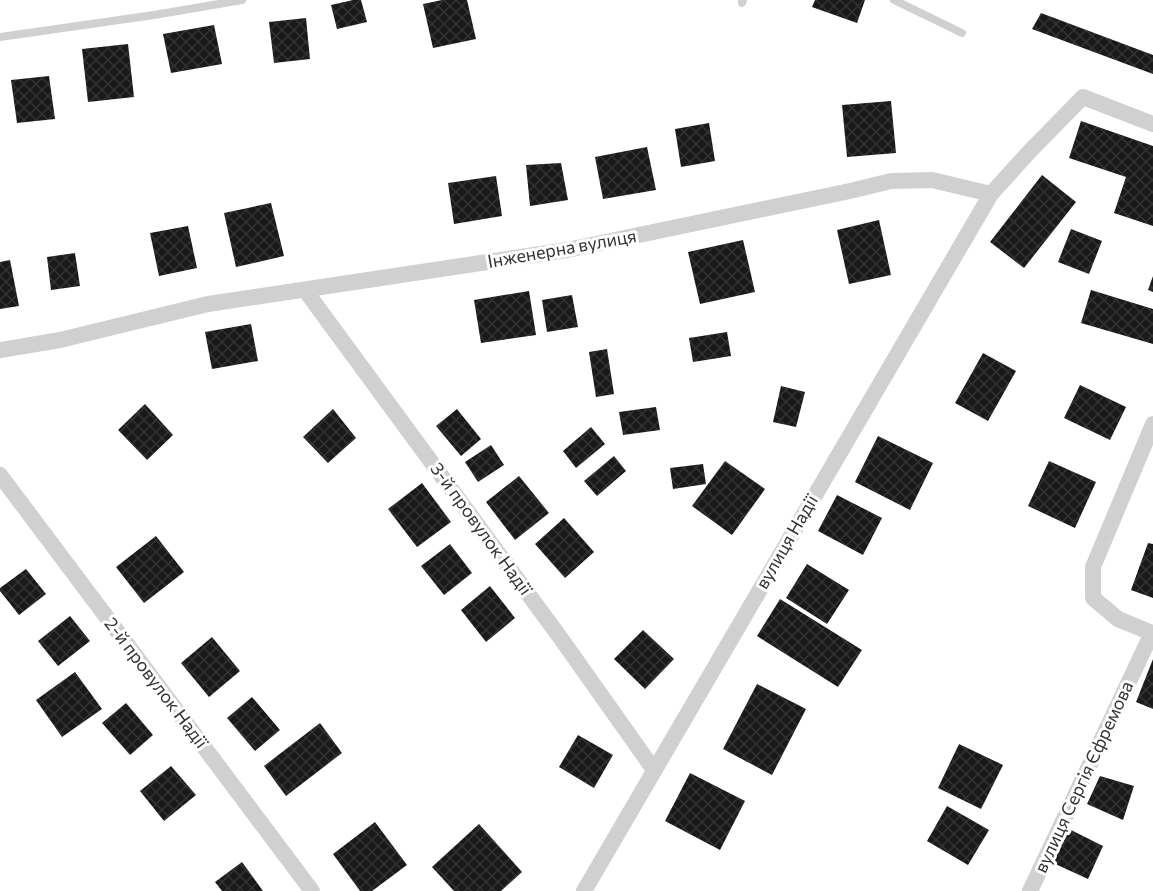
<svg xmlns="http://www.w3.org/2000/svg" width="1153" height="891" viewBox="0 0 1153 891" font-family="Commissioner,sans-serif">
<defs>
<pattern id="building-cross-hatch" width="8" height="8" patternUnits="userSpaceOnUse" patternTransform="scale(1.5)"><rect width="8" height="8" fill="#1a1a1a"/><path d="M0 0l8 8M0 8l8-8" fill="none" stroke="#333"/></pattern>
</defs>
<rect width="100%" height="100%" fill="#fff"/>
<path fill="url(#building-cross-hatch)" d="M 353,0 L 361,0 L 367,22 L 337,29 L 331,5 Z
M 442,0 L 467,0 L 476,39 L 433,48 L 423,4 Z
M 815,0 L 865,0 L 857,23 L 812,7 Z
M 1041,13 L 1153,55 L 1153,74 L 1032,29 Z
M 306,18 L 310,59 L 274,63 L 269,22 Z
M 214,25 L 222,64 L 171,73 L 163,34 Z
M 128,44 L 134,97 L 88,102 L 82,49 Z
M 49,76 L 55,119 L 17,123 L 11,80 Z
M 891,101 L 896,153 L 847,157 L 842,105 Z
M 1081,121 L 1153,146 L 1153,226 L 1114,213 L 1126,177 L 1069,158 Z
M 709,123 L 715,161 L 681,167 L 675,129 Z
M 647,147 L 656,190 L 603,199 L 595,157 Z
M 561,163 L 568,200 L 530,206 L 526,165 Z
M 1042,175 L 1076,202 L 1024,268 L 990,242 Z
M 496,176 L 502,216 L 454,224 L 448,183 Z
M 271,203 L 284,256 L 236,267 L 224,213 Z
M 879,220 L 891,275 L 849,284 L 837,230 Z
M 188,226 L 197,268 L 159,276 L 150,233 Z
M 1071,229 L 1102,241 L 1089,274 L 1058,262 Z
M 743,240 L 755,292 L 700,304 L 688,252 Z
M 75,253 L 80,286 L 51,290 L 47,257 Z
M 10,260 L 19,306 L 0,309 L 0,262 Z
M 1153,276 L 1153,292 L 1148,290 Z
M 1091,290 L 1153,309 L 1153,344 L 1081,323 Z
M 529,291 L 536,335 L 481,343 L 474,300 Z
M 572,295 L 578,327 L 547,332 L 542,300 Z
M 251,324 L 258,361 L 212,369 L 205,332 Z
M 727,332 L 731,356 L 693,362 L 689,338 Z
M 607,349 L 614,394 L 596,397 L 589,352 Z
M 983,353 L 1016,371 L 988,421 L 955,403 Z
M 1080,385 L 1126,407 L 1110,440 L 1064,418 Z
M 781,386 L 805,392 L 796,427 L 773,422 Z
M 145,404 L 173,435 L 147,460 L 118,430 Z
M 656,407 L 660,430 L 623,435 L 619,412 Z
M 333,409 L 356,438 L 328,463 L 303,437 Z
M 457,409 L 481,439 L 461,456 L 436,426 Z
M 591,427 L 605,444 L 576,468 L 563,451 Z
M 878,436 L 933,463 L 910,510 L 855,482 Z
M 491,445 L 504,465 L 478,482 L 465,462 Z
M 614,456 L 626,471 L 597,496 L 584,481 Z
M 725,461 L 765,489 L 732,535 L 692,506 Z
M 1049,461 L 1096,482 L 1075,528 L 1028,506 Z
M 703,464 L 706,484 L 673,489 L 670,468 Z
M 519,476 L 549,513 L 515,540 L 486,502 Z
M 422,483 L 451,522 L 417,547 L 388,509 Z
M 837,495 L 882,518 L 863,555 L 818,531 Z
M 564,518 L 594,552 L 565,578 L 535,544 Z
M 156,536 L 184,572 L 144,603 L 116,567 Z
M 1148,543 L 1153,544 L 1153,598 L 1131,590 Z
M 450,544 L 472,573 L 444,595 L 421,566 Z
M 807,564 L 849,590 L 827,624 L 786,598 Z
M 26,569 L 46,594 L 19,615 L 0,591 L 0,588 Z
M 490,586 L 515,618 L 486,642 L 461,610 Z
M 780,599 L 862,650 L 838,687 L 757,636 Z
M 70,616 L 90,641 L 58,666 L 38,641 Z
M 643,630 L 674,659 L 645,689 L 614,659 Z
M 212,637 L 240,671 L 209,697 L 181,663 Z
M 1153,659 L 1153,709 L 1136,702 Z
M 75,672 L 102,709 L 62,737 L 36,700 Z
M 757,684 L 806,709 L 772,775 L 723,749 Z
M 252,697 L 280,730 L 255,751 L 227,718 Z
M 126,703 L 153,735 L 130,755 L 102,723 Z
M 320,723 L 342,753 L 286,796 L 264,766 Z
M 578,735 L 613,755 L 594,788 L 559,767 Z
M 959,744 L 1003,765 L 981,809 L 938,788 Z
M 171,766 L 196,795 L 164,821 L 140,791 Z
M 690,773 L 745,801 L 720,850 L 665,821 Z
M 1100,776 L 1134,786 L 1123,820 L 1087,804 Z
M 947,806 L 989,830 L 968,865 L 927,841 Z
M 375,822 L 407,865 L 372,891 L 360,891 L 333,854 Z
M 479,824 L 522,872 L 501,891 L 454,891 L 432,867 Z
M 1069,829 L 1103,846 L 1088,879 L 1053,863 Z
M 242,862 L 263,891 L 222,891 L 215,882 Z"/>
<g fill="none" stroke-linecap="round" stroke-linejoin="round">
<path stroke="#d0d0d0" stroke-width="8" d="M 742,0 L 742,3 L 743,0
M 894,0 L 962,33
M 0,37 L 154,15 L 242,0"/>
<path stroke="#d0d0d0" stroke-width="16" d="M 305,290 L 562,640 L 654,770
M 0,350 L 60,340 L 208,304 L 567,250 L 850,191 L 891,181 L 932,180 L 991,194 L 1030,151 L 1083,97 L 1153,124
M 0,475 L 312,891
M 584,891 L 991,194
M 1030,891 L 1152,633 L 1118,619 L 1093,598 L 1093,567 L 1153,424"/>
</g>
<g text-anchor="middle" stroke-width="6" stroke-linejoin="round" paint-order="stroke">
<g font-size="18" fill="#333" stroke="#fff">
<text transform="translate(562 249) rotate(-10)" y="6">Інженерна вулиця</text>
<text transform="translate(481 529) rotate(54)" y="6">3-й провулок Надії</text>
<text transform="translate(787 542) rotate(-60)" y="6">вулиця Надії</text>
<text transform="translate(156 683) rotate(53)" y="6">2-й провулок Надії</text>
<text transform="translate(1084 777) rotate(-65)" y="6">вулиця Сергія Єфремова</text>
</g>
</g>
</svg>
